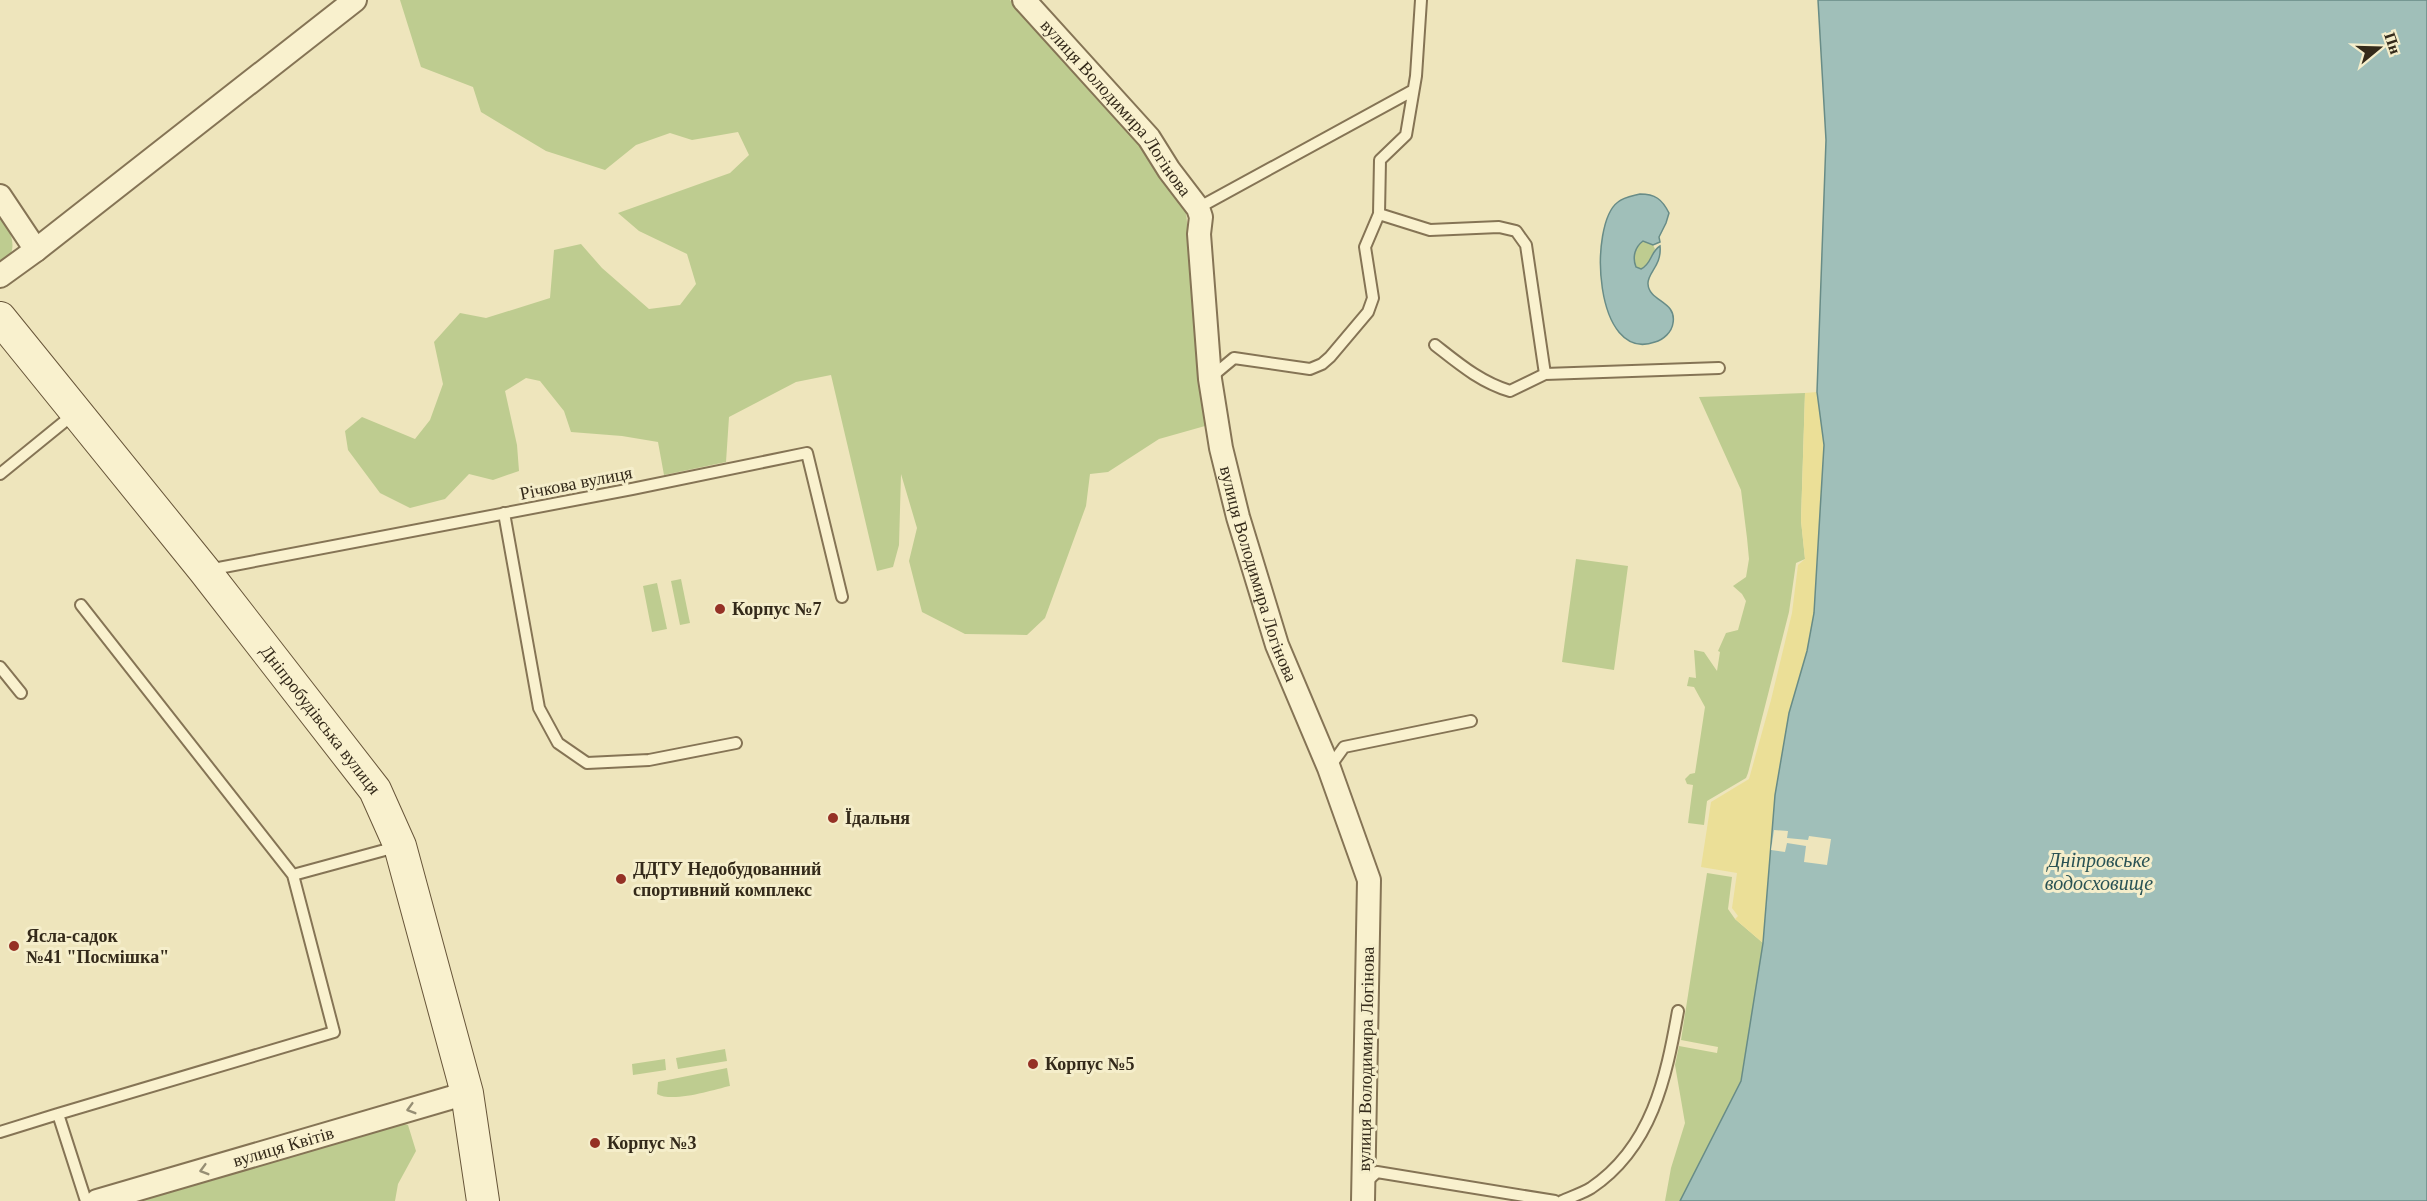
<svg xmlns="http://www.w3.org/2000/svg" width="2427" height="1201" viewBox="0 0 2427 1201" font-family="Georgia,serif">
<rect width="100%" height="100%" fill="#eee5bc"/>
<path fill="#becc90" d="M 400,0 L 1010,0 L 1030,24 L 1141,141 L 1186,211 L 1205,426 L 1159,439 L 1108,472 L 1090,474 L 1086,506 L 1045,618 L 1027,635 L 965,634 L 922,612 L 909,561 L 917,528 L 901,474 L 899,545 L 893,567 L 877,571 L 831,375 L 796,382 L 729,417 L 726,462 L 664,475 L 658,442 L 622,436 L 571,432 L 564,411 L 540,381 L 526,378 L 505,391 L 517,445 L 519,471 L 493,480 L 469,474 L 445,499 L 410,508 L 380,493 L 348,450 L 345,431 L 362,417 L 415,439 L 430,420 L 443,384 L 434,342 L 460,313 L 486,318 L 550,298 L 554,250 L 581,244 L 602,268 L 649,309 L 680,305 L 696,284 L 687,254 L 639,231 L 618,213 L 730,173 L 749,155 L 738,132 L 692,140 L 670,133 L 636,145 L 605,170 L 546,151 L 481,112 L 473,87 L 421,67 Z
M 0,217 C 10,231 17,242 9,259 L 0,264 Z
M 1643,241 L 1653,245 L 1655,249 L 1647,266 L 1641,270 L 1636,267 C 1632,257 1635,247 1643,241 Z
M 1805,393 L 1801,520 L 1805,559 L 1796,563 L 1789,612 L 1748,773 L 1746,778 L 1707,801 L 1704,825 L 1688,823 L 1693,785 L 1687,784 L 1685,779 L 1690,774 L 1695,773 L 1705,707 L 1694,687 L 1687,686 L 1689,677 L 1696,678 L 1694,650 L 1704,652 L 1717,671 L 1720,652 L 1718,651 L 1726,633 L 1738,630 L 1746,601 L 1742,594 L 1733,586 L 1746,577 L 1749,559 L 1747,538 L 1741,490 L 1699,397 Z
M 1576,559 L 1628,566 L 1614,670 L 1562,662 Z
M 681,579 L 690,623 L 680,625 L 671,581 Z
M 657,583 L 667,629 L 652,632 L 643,586 Z
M 1707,873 L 1732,877 L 1728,909 L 1735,919 L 1763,943 L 1741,1081 L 1680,1201 L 1665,1201 L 1671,1168 L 1685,1123 L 1675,1065 L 1679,1046 L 1717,1053 L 1718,1047 L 1681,1040 Z
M 725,1049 L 727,1061 L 678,1069 L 676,1058 Z
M 665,1059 L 666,1070 L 633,1075 L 632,1064 Z
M 727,1068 L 730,1086 C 712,1090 673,1103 657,1094 L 658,1082 Z
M 401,1123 L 408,1125 L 416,1151 L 398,1184 L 395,1201 L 125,1201 Z"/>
<path fill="#ebdf97" d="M 1817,392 L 1824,445 L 1818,571 L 1814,614 L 1807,651 L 1789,713 L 1775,795 L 1763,943 L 1735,919 L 1738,916 L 1732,908 L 1737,873 L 1701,867 L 1711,802 L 1749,779 L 1771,700 L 1792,613 L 1798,565 L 1805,559 L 1801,521 L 1805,393 Z"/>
<path fill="#a0bfb9" stroke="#688c87" stroke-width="1.5" d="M 1818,0 L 2427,0 L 2427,1201 L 1680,1201 L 1741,1081 L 1763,943 L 1775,795 L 1789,713 L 1807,651 L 1814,613 L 1824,445 L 1817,392 L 1826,140 Z
M 1640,194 C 1655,194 1662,199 1669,213 L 1666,223 L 1659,237 L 1660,242 L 1653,245 L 1643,241 C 1635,247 1632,257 1636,267 L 1641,269 C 1652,264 1650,252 1660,246 C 1662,266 1647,273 1648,284 C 1649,302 1677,301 1673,323 C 1672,332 1663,340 1655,342 C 1594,364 1588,224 1618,202 C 1624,197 1633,196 1640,194 Z"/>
<path fill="#eee5bc" d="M 1774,830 L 1788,831 L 1787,838 L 1808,840 L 1809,836 L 1831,839 L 1827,865 L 1804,862 L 1806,846 L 1787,843 L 1785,852 L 1771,850 Z"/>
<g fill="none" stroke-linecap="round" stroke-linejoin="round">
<defs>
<path id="lane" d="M 1198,208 L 1412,91
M 1379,214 L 1430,230 L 1499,227 L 1516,231 L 1526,245 L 1545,374 L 1719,368
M 1435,345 C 1458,363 1480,382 1510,391 L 1545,374
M 1210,378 L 1234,358 L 1310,369 L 1322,364 L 1330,357 L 1368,312 L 1373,298 L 1365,247 L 1379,214 L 1380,160 L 1406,135 L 1416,76 L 1421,0
M 0,474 L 75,413
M 504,513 L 539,708 L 558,743 L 587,763 L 649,760 L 736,743
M 208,570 L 632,489 L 807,453 L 842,597
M 81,605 L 293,875 L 396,847
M 0,667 L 21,693
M 1329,768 L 1344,747 L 1471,721
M 0,1132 L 58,1114
M 1364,1184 L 1377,1172 L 1555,1201
M 86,1201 L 58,1114 L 334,1032 L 293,875
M 1562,1201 C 1571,1197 1583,1193 1591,1188 C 1652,1147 1666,1078 1678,1011"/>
<g id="street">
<path id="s1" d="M 1024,0 L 1149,138 L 1169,170 L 1198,208 L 1201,217 L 1199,234 L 1210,379 L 1221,448 L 1238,517 L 1277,645 L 1329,768 L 1369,880 L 1363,1201"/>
<path d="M 0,196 L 36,250"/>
<path d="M 0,276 L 36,250 L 355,0"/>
<path id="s2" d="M 97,1201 L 467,1093"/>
</g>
<g id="secondary">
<path id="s3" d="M 0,318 L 204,570 L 375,790 L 400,846 L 467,1093 L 483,1201"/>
</g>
</defs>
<use href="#lane" stroke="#857455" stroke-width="14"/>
<use href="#street" stroke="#857455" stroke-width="26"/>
<use href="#secondary" stroke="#675539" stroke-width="34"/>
<use href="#lane" stroke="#f9f1ce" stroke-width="10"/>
<use href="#street" stroke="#f9f1ce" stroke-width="22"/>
<use href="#secondary" stroke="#f9f1ce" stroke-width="32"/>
</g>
<defs><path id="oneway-chevron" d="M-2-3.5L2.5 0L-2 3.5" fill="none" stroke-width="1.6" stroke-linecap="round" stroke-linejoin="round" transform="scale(1.5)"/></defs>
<g stroke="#968e74">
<use href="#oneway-chevron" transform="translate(411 1109) rotate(164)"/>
<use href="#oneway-chevron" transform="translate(204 1170) rotate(164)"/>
</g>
<g fill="#953125" stroke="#f5eecb" stroke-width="2">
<circle cx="720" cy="609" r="6"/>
<circle cx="833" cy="818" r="6"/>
<circle cx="621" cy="879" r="6"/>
<circle cx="14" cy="946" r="6"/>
<circle cx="1033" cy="1064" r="6"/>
<circle cx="595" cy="1143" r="6"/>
</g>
<g text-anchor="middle" stroke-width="6" stroke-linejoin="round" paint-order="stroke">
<g font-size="18" fill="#342a1a" stroke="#f5eecb">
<text dy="6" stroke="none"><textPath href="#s1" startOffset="142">вулиця Володимира Логінова</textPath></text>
<text transform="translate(576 483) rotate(-11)" y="6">Річкова вулиця</text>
<text dy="6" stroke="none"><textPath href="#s1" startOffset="645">вулиця Володимира Логінова</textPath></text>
<text dy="6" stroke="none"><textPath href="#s3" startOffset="514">Дніпробудівська вулиця</textPath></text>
<text transform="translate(1366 1059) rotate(-89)" y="6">вулиця Володимира Логінова</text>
<text dy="6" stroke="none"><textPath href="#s2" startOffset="194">вулиця Квітів</textPath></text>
</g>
<g font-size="18" font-weight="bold" fill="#342a1a" stroke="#f5eecb" text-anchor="start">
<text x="732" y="615">Корпус №7</text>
<text x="845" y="824">Їдальня</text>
<text x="633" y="875">ДДТУ Недобудованний<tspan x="633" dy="21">спортивний комплекс</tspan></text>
<text x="26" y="942">Ясла-садок<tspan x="26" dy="21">№41 "Посмішка"</tspan></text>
<text x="1045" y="1070">Корпус №5</text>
<text x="607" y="1149">Корпус №3</text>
</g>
<g font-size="20" font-style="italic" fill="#295254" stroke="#f5eecb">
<text x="2099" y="867">Дніпровське<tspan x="2099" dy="23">водосховище</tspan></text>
</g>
</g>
<g transform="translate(2379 48) rotate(71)" stroke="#f5eecb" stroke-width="4.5" paint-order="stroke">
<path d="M0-4.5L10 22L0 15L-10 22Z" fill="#342a1a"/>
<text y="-9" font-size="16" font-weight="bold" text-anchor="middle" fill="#342a1a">Пн</text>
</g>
</svg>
